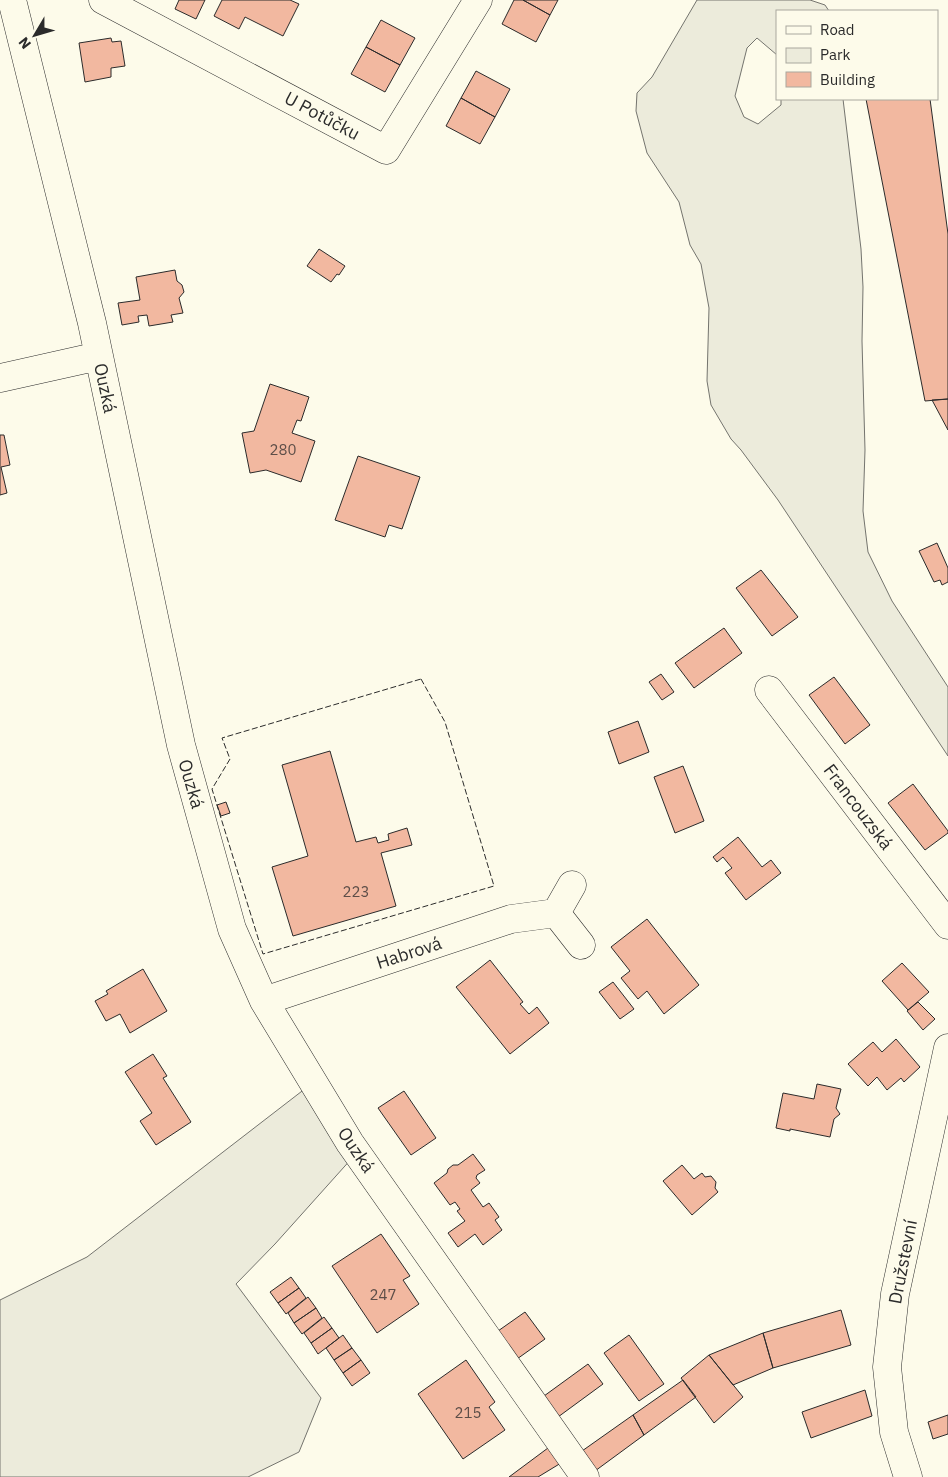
<svg xmlns="http://www.w3.org/2000/svg" width="948" height="1477" viewBox="0 0 948 1477" font-family="'IBM Plex Sans',sans-serif">
<rect width="100%" height="100%" fill="#fdfbea"/>
<path fill="#ecebdb" stroke="#74746e" d="M 697,0 L 810,0 L 825,5 L 829,11 L 777,11 L 777,55 L 757,38 L 747,48 L 735,96 L 744,117 L 758,124 L 781,105 L 781,99 L 843,99 L 861,249 L 863,287 L 862,341 L 865,450 L 863,511 L 868,552 L 892,601 L 948,687 L 948,756 L 778,500 L 741,450 L 731,439 L 711,405 L 707,381 L 709,308 L 701,264 L 690,245 L 679,202 L 647,153 L 636,111 L 637,93 L 652,77 Z
M 306,1088 L 353,1157 L 275,1244 L 236,1284 L 321,1398 L 299,1452 L 248,1477 L 0,1477 L 0,1300 L 87,1257 Z"/>
<path fill="#f2b8a0" stroke="#2b2b2b" d="M 179,0 L 205,0 L 196,19 L 175,9 Z
M 222,0 L 290,0 L 299,4 L 283,36 L 245,17 L 239,29 L 214,16 Z
M 514,0 L 523,0 L 550,15 L 536,42 L 502,24 Z
M 523,0 L 558,0 L 550,15 Z
M 381,20 L 415,38 L 400,65 L 366,47 Z
M 111,38 L 112,42 L 121,41 L 125,66 L 111,68 L 111,77 L 85,82 L 79,43 Z
M 366,47 L 400,65 L 385,92 L 351,74 Z
M 476,71 L 510,89 L 495,117 L 461,98 Z
M 461,98 L 495,117 L 480,144 L 446,126 Z
M 866,99 L 930,99 L 948,234 L 948,399 L 925,401 Z
M 319,249 L 345,266 L 339,275 L 337,274 L 331,282 L 307,266 Z
M 175,270 L 177,281 L 182,285 L 184,292 L 179,298 L 183,313 L 171,315 L 173,322 L 149,326 L 147,315 L 138,316 L 139,322 L 122,325 L 118,303 L 140,300 L 136,277 Z
M 270,384 L 309,397 L 301,421 L 297,420 L 292,433 L 315,441 L 301,482 L 266,470 L 250,473 L 242,433 L 254,431 Z
M 948,399 L 948,430 L 932,400 Z
M 0,435 L 4,435 L 10,465 L 1,467 L 7,493 L 0,495 Z
M 358,456 L 420,477 L 402,529 L 389,525 L 385,537 L 335,520 Z
M 937,543 L 948,568 L 948,582 L 942,585 L 940,580 L 934,582 L 919,551 Z
M 761,570 L 798,617 L 772,636 L 736,588 Z
M 724,628 L 742,653 L 694,688 L 675,663 Z
M 661,674 L 674,692 L 662,700 L 649,682 Z
M 834,677 L 870,725 L 845,744 L 809,695 Z
M 638,721 L 649,752 L 619,764 L 608,732 Z
M 330,751 L 356,842 L 376,837 L 378,843 L 389,840 L 388,834 L 407,828 L 412,845 L 381,853 L 396,906 L 293,936 L 272,867 L 308,856 L 282,765 Z
M 683,766 L 704,821 L 675,833 L 654,777 Z
M 913,784 L 948,831 L 948,833 L 925,850 L 888,803 Z
M 226,802 L 230,813 L 221,816 L 217,805 Z
M 738,837 L 762,867 L 771,860 L 781,873 L 746,900 L 725,873 L 732,868 L 723,857 L 717,862 L 713,857 Z
M 647,919 L 699,985 L 664,1014 L 647,991 L 638,999 L 621,978 L 630,971 L 611,947 Z
M 490,960 L 523,1002 L 520,1004 L 529,1014 L 537,1007 L 549,1023 L 510,1054 L 456,987 Z
M 902,963 L 929,992 L 908,1010 L 882,981 Z
M 143,969 L 167,1011 L 130,1033 L 120,1014 L 106,1021 L 95,1001 L 108,994 L 106,991 Z
M 613,982 L 634,1009 L 620,1019 L 599,992 Z
M 918,1002 L 935,1019 L 923,1030 L 907,1011 Z
M 896,1039 L 920,1067 L 904,1082 L 901,1078 L 887,1090 L 877,1077 L 868,1086 L 848,1064 L 873,1042 L 882,1052 Z
M 153,1054 L 167,1076 L 163,1078 L 191,1122 L 156,1145 L 140,1121 L 152,1113 L 125,1072 Z
M 817,1084 L 841,1089 L 836,1108 L 840,1114 L 834,1119 L 830,1137 L 790,1129 L 790,1131 L 776,1128 L 783,1093 L 814,1099 Z
M 404,1091 L 436,1138 L 411,1155 L 378,1108 Z
M 473,1154 L 485,1170 L 477,1175 L 476,1178 L 480,1183 L 471,1190 L 483,1207 L 489,1203 L 499,1217 L 495,1220 L 502,1230 L 483,1245 L 475,1234 L 458,1247 L 448,1233 L 465,1221 L 457,1211 L 460,1209 L 455,1202 L 450,1205 L 434,1183 L 447,1173 L 448,1169 L 453,1165 L 458,1165 Z
M 682,1165 L 694,1179 L 702,1173 L 705,1177 L 711,1176 L 716,1182 L 715,1188 L 718,1192 L 692,1215 L 663,1181 Z
M 381,1234 L 410,1276 L 403,1280 L 419,1304 L 377,1333 L 332,1266 Z
M 291,1277 L 299,1288 L 278,1303 L 270,1292 Z
M 299,1288 L 306,1298 L 286,1314 L 278,1303 Z
M 308,1297 L 316,1308 L 294,1323 L 288,1313 Z
M 316,1308 L 322,1318 L 302,1334 L 294,1323 Z
M 841,1310 L 851,1345 L 773,1368 L 763,1333 Z
M 525,1312 L 545,1339 L 517,1359 L 498,1331 Z
M 324,1317 L 332,1328 L 311,1343 L 304,1333 Z
M 332,1328 L 339,1338 L 318,1354 L 311,1343 Z
M 763,1333 L 773,1368 L 733,1385 L 709,1355 Z
M 343,1335 L 352,1348 L 334,1360 L 326,1348 Z
M 629,1335 L 664,1384 L 639,1401 L 604,1353 Z
M 352,1348 L 361,1360 L 343,1373 L 334,1360 Z
M 709,1355 L 743,1397 L 714,1423 L 681,1378 Z
M 361,1360 L 370,1373 L 352,1386 L 343,1373 Z
M 466,1360 L 495,1402 L 489,1407 L 505,1430 L 463,1459 L 418,1394 Z
M 588,1364 L 603,1384 L 558,1417 L 544,1396 Z
M 683,1380 L 696,1397 L 644,1435 L 633,1415 Z
M 865,1390 L 872,1416 L 811,1438 L 802,1412 Z
M 633,1415 L 644,1435 L 595,1471 L 582,1451 Z
M 948,1415 L 948,1434 L 933,1439 L 928,1422 Z
M 552,1445 L 561,1463 L 538,1477 L 509,1477 Z"/>
<g fill="none" stroke-linecap="round" stroke-linejoin="round">
<defs>
<path id="minor" d="M 12,0 L 92,323 L 181,745 L 232,929 L 264,1001 L 350,1143 L 585,1477
M 103,0 L 386,150 L 478,0
M 0,378 L 99,356
M 769,690 L 948,925
M 556,913 L 581,945
M 264,1001 L 511,919 L 556,913 L 572,885
M 908,1477 L 894,1432 L 887,1367 L 895,1294 L 948,1048"/>
</defs>
<use href="#minor" stroke="#2b2b2b" stroke-width="29"/>
<use href="#minor" stroke="#fdfbea" stroke-width="28"/>
<path stroke="#2b2b2b" stroke-width="1" stroke-dasharray="6 2.5" stroke-linecap="butt" d="M 421,679 L 445,722 L 494,886 L 263,954 L 212,789 L 230,759 L 222,738 Z"/>
</g>
<g text-anchor="middle" stroke-width="4" stroke-linejoin="round" paint-order="stroke">
<g font-size="15" fill="#5d4e48">
<text x="283" y="455">280</text>
<text x="356" y="897">223</text>
<text x="383" y="1300">247</text>
<text x="468" y="1418">215</text>
</g>
<g font-size="18" fill="#2b2b2b" stroke="#fdfbea">
<text transform="translate(322 116) rotate(28)" y="6">U Potůčku</text>
<text transform="translate(105 388) rotate(78)" y="6">Ouzká</text>
<text transform="translate(191 784) rotate(74)" y="6">Ouzká</text>
<text transform="translate(858 807) rotate(53)" y="6">Francouzská</text>
<text transform="translate(409 953) rotate(-18)" y="6">Habrová</text>
<text transform="translate(356 1150) rotate(56)" y="6">Ouzká</text>
<text transform="translate(903 1262) rotate(-79)" y="6">Družstevní</text>
</g>
</g>
<rect x="776" y="10" width="162" height="90" fill="#fdfbea" stroke="#a9a89e"/>
<rect x="786" y="26" width="25" height="8" fill="#fdfbea" stroke="#a9a89e"/>
<text x="820" y="35" font-size="15" fill="#2b2b2b">Road</text>
<rect x="786" y="48" width="25" height="15" fill="#ecebdb" stroke="#a9a89e"/>
<text x="820" y="60" font-size="15" fill="#2b2b2b">Park</text>
<rect x="786" y="72" width="25" height="15" fill="#f2b8a0" stroke="#a9a89e"/>
<text x="820" y="85" font-size="15" fill="#2b2b2b">Building</text>
<g transform="translate(35 35) rotate(232)" stroke="#fdfbea" stroke-width="4" paint-order="stroke">
<path d="M0-4L9 19L0 12L-9 19Z" fill="#2b2b2b"/>
<text y="-8" font-size="14" font-weight="bold" text-anchor="middle" fill="#2b2b2b">N</text>
</g>
</svg>
